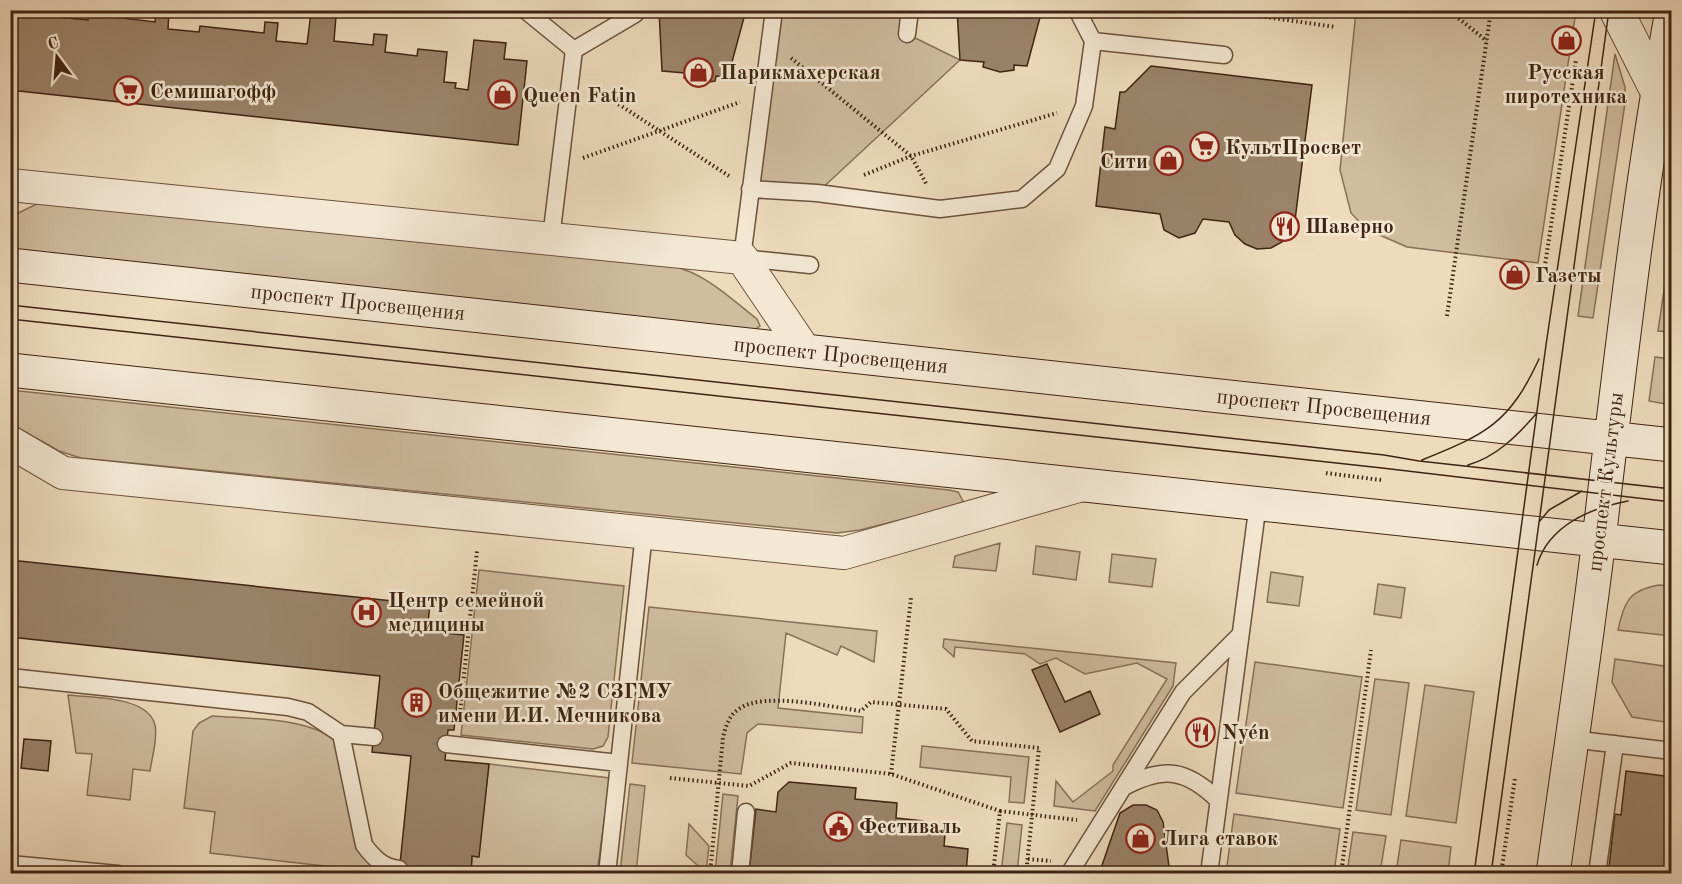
<svg xmlns="http://www.w3.org/2000/svg" width="1682" height="884" viewBox="0 0 1682 884" font-family="'Old Standard TT',serif">
<rect width="100%" height="100%" fill="#eedbbc"/>
<filter id="stains"><feTurbulence type="fractalNoise" baseFrequency=".00333" numOctaves="4"/><feColorMatrix values="0 0 0 0 .2 0 0 0 0 .09 0 0 0 0 .02 0 0 0 .5 -.17"/></filter>
<radialGradient id="worn" r=".72"><stop offset=".6" stop-color="#630" stop-opacity="0"/><stop offset="1" stop-color="#630" stop-opacity=".3"/></radialGradient>
<path fill="#d0bc9f" stroke="#887058" stroke-width="1.5" d="M 774,11 L 910,11 L 907,34 L 960,60 L 817,193 L 750,189 Z
M 1356,11 L 1576,11 L 1538,263 L 1407,247 L 1366,229 L 1351,213 L 1340,170 Z
M 1615,54 L 1625,87 L 1625,103 L 1593,318 L 1578,316 Z
M 43,201 L 673,266 C 706,274 730,298 757,319 L 760,326 L 754,330 L 11,250 L 10,217 Z
M 1671,243 L 1672,332 L 1671,332 L 1658,331 Z
M 1655,357 L 1671,359 L 1671,405 L 1649,401 Z
M 10,390 L 949,490 L 958,492 L 963,501 L 959,505 L 860,530 L 837,533 L 81,458 L 59,451 L 11,424 Z
M 1000,543 L 996,571 L 953,567 L 955,556 Z
M 1036,546 L 1080,552 L 1076,580 L 1033,574 Z
M 1112,554 L 1156,559 L 1152,587 L 1109,582 Z
M 479,570 L 624,586 L 608,737 L 603,746 L 593,749 L 461,735 Z
M 1271,572 L 1303,577 L 1299,606 L 1267,602 Z
M 1378,584 L 1405,588 L 1401,618 L 1374,614 Z
M 1659,585 L 1671,586 L 1671,636 L 1618,630 C 1624,602 1629,590 1659,585 Z
M 649,607 L 877,631 L 874,662 L 841,646 L 837,655 L 786,633 L 778,708 L 863,717 L 862,733 L 758,724 L 747,733 L 741,774 L 632,763 Z
M 944,639 L 1176,663 L 1173,686 L 1095,811 L 1054,806 L 1056,781 L 1073,802 L 1113,771 L 1113,765 L 1167,679 L 1137,663 L 1085,674 L 1056,658 L 1040,664 L 1025,654 L 955,647 L 954,657 L 943,647 Z
M 1615,659 L 1671,667 L 1671,723 L 1632,717 L 1612,682 Z
M 1255,662 L 1362,677 L 1343,808 L 1236,793 Z
M 1375,679 L 1409,683 L 1391,815 L 1356,810 Z
M 1425,685 L 1474,692 L 1456,823 L 1406,816 Z
M 68,695 C 93,698 148,696 155,725 C 158,738 152,757 150,771 L 133,769 L 130,800 L 87,795 L 92,754 L 76,753 Z
M 212,716 C 248,719 309,717 335,741 L 357,845 L 386,873 L 210,853 L 215,812 L 184,808 L 193,731 L 199,723 Z
M 922,746 L 1029,757 L 1024,803 L 1009,802 L 1011,777 L 920,767 Z
M 489,764 L 610,778 L 597,873 L 471,874 L 472,856 L 478,857 Z
M 630,784 L 645,786 L 636,873 L 620,873 Z
M 723,794 L 738,796 L 730,873 L 715,873 Z
M 1234,814 L 1340,829 L 1334,873 L 1226,873 Z
M 1007,823 L 1022,825 L 1017,873 L 1001,873 Z
M 689,824 L 709,846 L 706,873 L 686,855 Z
M 1353,832 L 1386,836 L 1380,873 L 1347,873 Z
M 1401,840 L 1451,847 L 1448,873 L 1396,873 Z"/>
<path fill="#9a836a" stroke="#3f2412" stroke-width="1.5" d="M 10,10 L 57,10 L 57,17 L 88,20 L 89,14 L 155,22 L 156,10 L 169,11 L 168,29 L 199,32 L 200,26 L 264,33 L 265,22 L 278,23 L 276,41 L 307,44 L 311,13 L 336,16 L 334,41 L 373,45 L 374,34 L 387,35 L 385,52 L 417,56 L 418,49 L 447,52 L 444,82 L 456,83 L 455,88 L 468,90 L 474,40 L 506,43 L 504,59 L 527,61 L 518,145 L 10,90 Z
M 659,10 L 746,10 L 728,77 L 716,76 L 715,81 L 702,83 L 684,78 L 685,73 L 662,71 Z
M 957,10 L 1042,10 L 1027,66 L 1014,65 L 1014,70 L 1000,72 L 983,67 L 984,62 L 960,60 Z
M 1559,28 L 1576,29 L 1573,53 L 1557,52 Z
M 1151,66 L 1312,85 L 1295,220 L 1291,232 L 1282,242 L 1271,248 L 1257,249 L 1245,244 L 1235,235 L 1229,222 L 1203,219 L 1195,233 L 1179,238 L 1164,230 L 1160,214 L 1096,206 L 1105,127 L 1115,129 L 1120,92 L 1125,92 Z
M 10,560 L 430,605 L 427,631 L 464,635 L 454,730 L 448,730 L 445,760 L 489,764 L 479,857 L 472,856 L 471,874 L 399,874 L 411,756 L 372,752 L 380,676 L 10,637 Z
M 1047,664 L 1065,702 L 1090,691 L 1100,714 L 1060,732 L 1032,670 Z
M 24,739 L 51,741 L 48,771 L 21,768 Z
M 1626,771 L 1672,777 L 1672,872 L 1613,874 L 1614,867 L 1609,867 L 1615,814 L 1621,815 Z
M 789,782 L 856,788 L 855,799 L 897,803 L 896,818 L 923,821 L 922,832 L 945,834 L 944,846 L 968,849 L 966,874 L 749,873 L 756,809 L 776,812 L 778,792 Z
M 1133,805 L 1146,805 L 1157,810 L 1163,822 L 1170,874 L 1099,874 L 1120,813 Z"/>
<g fill="none" stroke-linecap="round" stroke-linejoin="round">
<defs>
<path id="service" d="M 525,10 L 574,50 L 551,238
M 774,10 L 742,258 L 810,265
M 1077,10 L 1093,41 L 1224,55
M 907,34 L 910,10
M 574,50 L 635,14 L 635,10
M 750,189 L 817,193 L 940,209 L 1022,199 L 1057,169 L 1084,106 L 1093,41
M 10,677 L 288,707 L 308,712 L 341,734 L 374,737
M 341,734 L 364,845 C 374,858 382,867 399,869
M 1571,739 L 1672,751
M 446,744 L 619,763
M 1124,787 C 1164,766 1186,769 1218,800
M 10,864 L 118,874
M 607,874 L 644,533
M 740,874 L 746,812
M 1069,874 L 1183,692 L 1240,635
M 1209,874 L 1258,503
M 1597,874 L 1615,744"/>
<path id="minor" d="M 10,185 L 742,258 L 805,351
M 10,442 L 63,473 L 844,553 L 1082,485"/>
<path id="tertiary" d="M 1616,10 L 1657,91"/>
<path id="secondary" d="M 10,265 L 1672,445
M 10,370 L 1672,548
M 1553,874 C 1570,751 1589,628 1603,505 C 1623,340 1642,174 1672,11"/>
</defs>
<use href="#service" stroke="#6b523c" stroke-width="19"/>
<use href="#minor" stroke="#6b523c" stroke-width="34"/>
<use href="#tertiary" stroke="#6b523c" stroke-width="35"/>
<use href="#secondary" stroke="#3f2412" stroke-width="35"/>
<path stroke="#3f2412" stroke-width="4" stroke-dasharray="1.5 3" stroke-linecap="butt" d="M 1216,10 L 1336,27
M 1448,10 L 1487,41
M 791,58 L 911,156 L 927,185
M 592,87 L 729,176
M 583,158 L 740,102
M 864,175 L 911,156 L 1057,113
M 1544,272 L 1576,60
M 1447,316 L 1491,10
M 1326,473 L 1381,480
M 459,723 L 477,551
M 891,774 L 911,598
M 670,778 L 749,786 L 791,763 L 891,774 L 1000,811 L 993,874
M 1000,811 L 1077,820
M 1028,859 L 1051,861
M 710,874 L 723,737 C 726,726 729,715 739,709 C 763,691 831,707 861,711 L 871,702 L 946,709 L 972,741 L 1039,748 L 1026,874
M 1341,874 L 1371,650
M 1501,874 L 1515,778"/>
<use href="#service" stroke="#f4e8d3" stroke-width="16"/>
<use href="#minor" stroke="#f4e8d3" stroke-width="32"/>
<use href="#tertiary" stroke="#f4e8d3" stroke-width="33"/>
<use href="#secondary" stroke="#f4e8d3" stroke-width="33"/>
<path stroke="#3f2412" stroke-width="1.5" d="M 10,305 L 1384,455 L 1419,461 L 1672,489
M 10,319 L 1382,468 L 1672,502
M 1422,460 C 1486,434 1509,424 1539,359
M 1468,465 C 1496,457 1517,436 1536,414
M 1539,522 L 1549,510 L 1582,491
M 1537,565 C 1549,525 1591,508 1628,501
M 1474,874 L 1546,345 L 1596,10
M 1491,874 L 1609,10"/>
</g>
<defs>
<symbol id="shop-ring" viewBox="-11 -11 22 22"><circle r="9.5" fill="#f4e8d3" stroke="#8f2418" stroke-width="1.5"/><path d="M-5-2.5h2.3a2.7 3.5 0 0 1 5.4 0H5L5.5 6h-11ZM-1.5-2.5h3a1.5 2.3 0 0 0-3 0Z" fill="#8f2418"/></symbol>
<symbol id="supermarket-ring" viewBox="-11 -11 22 22"><circle r="9.5" fill="#f4e8d3" stroke="#8f2418" stroke-width="1.5"/><path d="M-6-5.5h2.5l.6 2H6L4.5 2H-2.5L-4.4-4H-6ZM-1.5 3.2a1.3 1.3 0 1 0 .1 0ZM3 3.2a1.3 1.3 0 1 0 .1 0Z" fill="#8f2418"/></symbol>
<symbol id="restaurant-ring" viewBox="-11 -11 22 22"><circle r="9.5" fill="#f4e8d3" stroke="#8f2418" stroke-width="1.5"/><path d="M-5-6h1v4h1v-4h1v4h1v-4h1v5L-1.5 .5V6h-2V.5L-5-1ZM5-6V6H3V1.5H1.5Q1.5-4 5-6Z" fill="#8f2418"/></symbol>
<symbol id="hospital-ring" viewBox="-11 -11 22 22"><circle r="9.5" fill="#f4e8d3" stroke="#8f2418" stroke-width="1.5"/><path d="M-5-5h3v3.5h4V-5h3V5h-3V1.5h-4V5h-3Z" fill="#8f2418"/></symbol>
<symbol id="building-ring" viewBox="-11 -11 22 22"><circle r="9.5" fill="#f4e8d3" stroke="#8f2418" stroke-width="1.5"/><path d="M-4-6H4V6H1V3H-1V6H-4ZM-2.5-4.3h1.7v1.8h-1.7ZM.8-4.3h1.7v1.8H.8ZM-2.5-1h1.7V.8h-1.7ZM.8-1h1.7V.8H.8Z" fill="#8f2418"/></symbol>
<symbol id="civic-ring" viewBox="-11 -11 22 22"><circle r="9.5" fill="#f4e8d3" stroke="#8f2418" stroke-width="1.5"/><path d="M-.6-6.5H3V-4.5H.6V-3L4-1V1h2V6H-6V1h2V-1L-.6-3ZM-1.2 2.5V6h2.4V2.5Z" fill="#8f2418"/></symbol>
</defs>
<g fill-rule="evenodd">
<use href="#shop-ring" x="1550" y="24" width="33" height="33"/>
<use href="#shop-ring" x="682" y="56" width="33" height="33"/>
<use href="#supermarket-ring" x="112" y="74" width="33" height="33"/>
<use href="#shop-ring" x="486" y="78" width="33" height="33"/>
<use href="#supermarket-ring" x="1188" y="130" width="33" height="33"/>
<use href="#shop-ring" x="1152" y="144" width="33" height="33"/>
<use href="#restaurant-ring" x="1268" y="210" width="33" height="33"/>
<use href="#shop-ring" x="1498" y="258" width="33" height="33"/>
<use href="#hospital-ring" x="350" y="596" width="33" height="33"/>
<use href="#building-ring" x="400" y="686" width="33" height="33"/>
<use href="#restaurant-ring" x="1184" y="716" width="33" height="33"/>
<use href="#civic-ring" x="822" y="810" width="33" height="33"/>
<use href="#shop-ring" x="1124" y="822" width="33" height="33"/>
</g>
<g text-anchor="middle" stroke-width="5" stroke-linejoin="round" paint-order="stroke">
<g font-size="21" font-weight="bold" fill="#3f2412" stroke="#f4e8d3" text-anchor="start">
<text x="720" y="79">Парикмахерская</text>
<text x="1566" y="79" text-anchor="middle">Русская<tspan x="1566" dy="24">пиротехника</tspan></text>
<text x="150" y="98">Семишагофф</text>
<text x="523" y="102">Queen Fatin</text>
<text x="1225" y="154">КультПросвет</text>
<text x="1148" y="168" text-anchor="end">Сити</text>
<text x="1305" y="233">Шаверно</text>
<text x="1535" y="282">Газеты</text>
<text x="388" y="607">Центр семейной<tspan x="388" dy="24">медицины</tspan></text>
<text x="438" y="698">Общежитие №2 СЗГМУ<tspan x="438" dy="24">имени И.И. Мечникова</tspan></text>
<text x="1222" y="739">Nyén</text>
<text x="859" y="833">Фестиваль</text>
<text x="1161" y="845">Лига ставок</text>
</g>
<g font-size="21" fill="#3f2412" stroke="#f4e8d3">
<text transform="translate(358 302) rotate(6)" y="7">проспект Просвещения</text>
<text transform="translate(841 355) rotate(6)" y="7">проспект Просвещения</text>
<text transform="translate(1324 407) rotate(6)" y="7">проспект Просвещения</text>
<text transform="translate(1605 482) rotate(-83)" y="7">проспект Культуры</text>
</g>
</g>
<rect width="1682" height="884" fill="none" stroke="#eedbbc" stroke-width="36"/>
<rect x="12" y="12" width="1658" height="860" fill="none" stroke="#3f2412" stroke-width="3"/>
<rect x="18" y="18" width="1646" height="848" fill="none" stroke="#3f2412" stroke-width="1.5"/>
<g transform="translate(57 57) rotate(344)" stroke="#f4e8d3" stroke-width="4.5" paint-order="stroke">
<path d="M0-4.5L10 22L0 15L-10 22Z" fill="#3f2412"/>
<text y="-9" font-size="16" font-weight="bold" text-anchor="middle" fill="#3f2412">С</text>
</g>
<rect width="100%" height="100%" filter="url(#stains)"/>
<rect width="100%" height="100%" fill="url(#worn)"/>
</svg>
